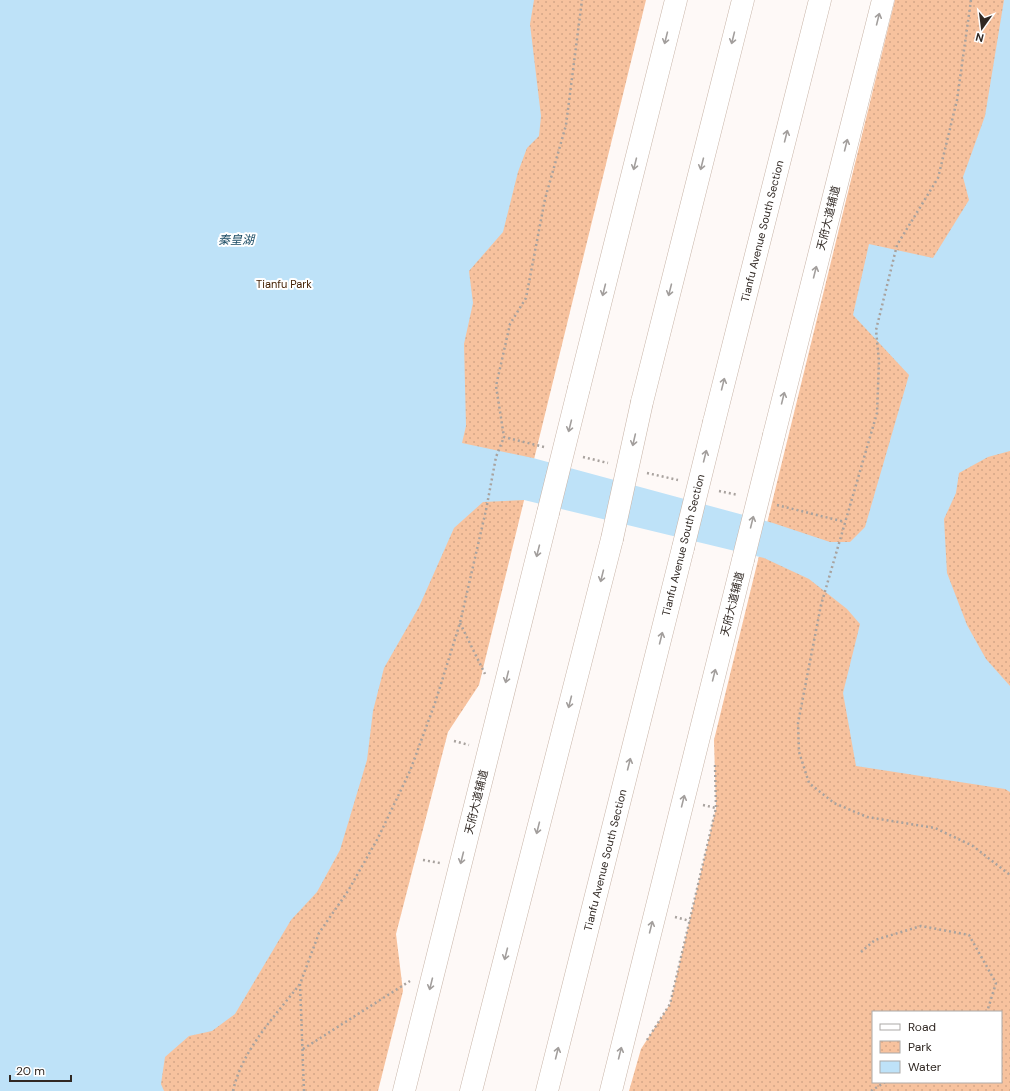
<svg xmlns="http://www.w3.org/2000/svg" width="1010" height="1091" viewBox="0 0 1010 1091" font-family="'DM Sans','Noto Sans SC',sans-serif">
<defs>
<pattern id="park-dots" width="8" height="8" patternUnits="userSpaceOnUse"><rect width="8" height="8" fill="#f7c29e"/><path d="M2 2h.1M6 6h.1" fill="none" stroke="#d4a788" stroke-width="1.8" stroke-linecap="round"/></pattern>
</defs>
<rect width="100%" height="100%" fill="#fef9f7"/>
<path fill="url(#park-dots)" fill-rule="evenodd" d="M 0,0 L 646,0 L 479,685 L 448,732 L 396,934 L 403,991 L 378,1091 L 0,1091 Z
M 895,0 L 1010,0 L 1010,1091 L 629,1091 L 641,1049 L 670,1004 L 716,808 L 714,740 ZM 873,1012 L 1001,1012 L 1001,1082 L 873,1082 Z"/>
<path fill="#bee2f8" d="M 0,0 L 534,0 L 530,24 L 541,116 L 539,136 L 527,148 L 518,172 L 503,232 L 469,271 L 473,303 L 464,344 L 466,426 L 462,443 L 533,458 L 773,523 L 830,542 L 850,542 L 865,527 L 909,375 L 853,315 L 869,244 L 933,258 L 969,200 L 963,177 L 985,116 L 1004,0 L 1010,0 L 1010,451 L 988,457 L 959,473 L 956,493 L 944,519 L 947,573 L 967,625 L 986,659 L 1010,686 L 1010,792 L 1005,789 L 856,766 L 843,693 L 860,624 L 847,609 L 809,579 L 764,558 L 524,500 L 483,502 L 454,528 L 419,607 L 384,668 L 373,711 L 367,760 L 340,850 L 317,892 L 291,920 L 235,1014 L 212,1031 L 189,1036 L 165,1057 L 161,1084 L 164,1091 L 0,1091 Z"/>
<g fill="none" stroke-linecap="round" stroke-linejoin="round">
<defs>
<path id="minor" d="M 579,388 L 676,0
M 774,435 L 883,0
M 404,1091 L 548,513
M 611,1091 L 743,560"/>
<path id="highway" d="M 642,402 L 743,0
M 714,422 L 820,0
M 471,1091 L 612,539
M 547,1091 L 683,548"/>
</defs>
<use href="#minor" stroke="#c7b3a6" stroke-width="23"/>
<use href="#highway" stroke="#c7b3a6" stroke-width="23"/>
<path stroke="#a8a29e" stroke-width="2.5" stroke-dasharray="2 3" stroke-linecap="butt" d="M 971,0 L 957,100 L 938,178 L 897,245 L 876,330 L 879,361 L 877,413 L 821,605 L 798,723 L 799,752 L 809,783 L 834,803 L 867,817 L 935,828 L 973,846 L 1010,875
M 544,447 L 504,437 L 496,386 L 510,324 L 526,298 L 545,199 L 566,125 L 582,0
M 583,457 L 608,463
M 647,473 L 678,480
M 719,491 L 738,495
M 777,505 L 845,522
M 460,623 L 485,674
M 454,741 L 469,745
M 703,805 L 716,808
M 423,860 L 440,863
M 675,917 L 690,921
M 861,952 L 875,940 L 921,926 L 969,935 L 996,983 L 987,1012
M 647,1040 L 670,1004 L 716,808 L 715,765
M 303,1049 L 410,981
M 233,1091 C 242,1050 275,1016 300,984
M 304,1091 L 300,984 L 319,933 L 348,891 L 378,838 L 410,771 L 435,703 L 460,623 L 486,510 L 496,457 L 504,437
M 871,1091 L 885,1082"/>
<use href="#minor" stroke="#fff" stroke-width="22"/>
<use href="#highway" stroke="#fff" stroke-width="22"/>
<defs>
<path id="minor-bridge" d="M 548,513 L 579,388
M 743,560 L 774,435"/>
<path id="highway-bridge" d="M 612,539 L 642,402
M 683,548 L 714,422"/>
</defs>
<use href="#minor-bridge" stroke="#c7b3a6" stroke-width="23" stroke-linecap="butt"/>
<use href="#highway-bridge" stroke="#c7b3a6" stroke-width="23" stroke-linecap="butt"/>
<use href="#minor-bridge" stroke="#fff" stroke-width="22"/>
<use href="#highway-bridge" stroke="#fff" stroke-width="22"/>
</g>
<defs><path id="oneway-shaft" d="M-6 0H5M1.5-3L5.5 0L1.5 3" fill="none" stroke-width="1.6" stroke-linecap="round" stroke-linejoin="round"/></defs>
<g stroke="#a29e9c">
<use href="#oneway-shaft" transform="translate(878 19) rotate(-76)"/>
<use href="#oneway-shaft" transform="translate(666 38) rotate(104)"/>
<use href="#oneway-shaft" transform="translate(733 38) rotate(104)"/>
<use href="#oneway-shaft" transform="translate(786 136) rotate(-76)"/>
<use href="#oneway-shaft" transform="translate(846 145) rotate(-76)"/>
<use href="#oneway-shaft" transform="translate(635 164) rotate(104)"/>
<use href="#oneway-shaft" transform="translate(702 164) rotate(104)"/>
<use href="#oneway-shaft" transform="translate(815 272) rotate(-76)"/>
<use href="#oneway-shaft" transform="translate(604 290) rotate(104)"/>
<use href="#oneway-shaft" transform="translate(670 290) rotate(104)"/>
<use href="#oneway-shaft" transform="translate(723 384) rotate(-76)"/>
<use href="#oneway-shaft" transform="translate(783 398) rotate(-76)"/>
<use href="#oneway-shaft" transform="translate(570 426) rotate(104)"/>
<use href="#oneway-shaft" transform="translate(634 440) rotate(103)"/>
<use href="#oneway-shaft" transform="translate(705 456) rotate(-76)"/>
<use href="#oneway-shaft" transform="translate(752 522) rotate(-76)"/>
<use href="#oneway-shaft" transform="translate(538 551) rotate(104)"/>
<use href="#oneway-shaft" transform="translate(602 576) rotate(104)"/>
<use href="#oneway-shaft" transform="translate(661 638) rotate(-76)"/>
<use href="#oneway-shaft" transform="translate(714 675) rotate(-76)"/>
<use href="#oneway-shaft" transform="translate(507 677) rotate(104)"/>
<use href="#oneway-shaft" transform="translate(570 702) rotate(104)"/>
<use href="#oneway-shaft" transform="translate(629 764) rotate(-76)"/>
<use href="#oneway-shaft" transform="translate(683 801) rotate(-76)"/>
<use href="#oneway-shaft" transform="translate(538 828) rotate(104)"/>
<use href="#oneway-shaft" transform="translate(462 858) rotate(104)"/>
<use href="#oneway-shaft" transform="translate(651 927) rotate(-76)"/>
<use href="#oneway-shaft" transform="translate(506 954) rotate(104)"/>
<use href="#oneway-shaft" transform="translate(431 984) rotate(104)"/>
<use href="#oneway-shaft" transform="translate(557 1053) rotate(-76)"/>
<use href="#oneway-shaft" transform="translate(620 1053) rotate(-76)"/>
</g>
<g text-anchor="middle" stroke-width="4" stroke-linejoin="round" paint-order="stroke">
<g font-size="11" fill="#302823" stroke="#fff">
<text transform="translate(828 218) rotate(-76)" y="4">天府大道辅道</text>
<text transform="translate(762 231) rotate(-76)" y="4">Tianfu Avenue South Section</text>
<text transform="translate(683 545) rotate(-76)" y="4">Tianfu Avenue South Section</text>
<text transform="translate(732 604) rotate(-76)" y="4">天府大道辅道</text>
<text transform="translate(476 802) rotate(-76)" y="4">天府大道辅道</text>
<text transform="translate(605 860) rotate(-76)" y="4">Tianfu Avenue South Section</text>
</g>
<g font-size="11" fill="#442104" stroke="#fff">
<text x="284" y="288">Tianfu Park</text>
</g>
<g font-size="12" font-style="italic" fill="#194a63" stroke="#fff">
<text x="236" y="244">秦皇湖</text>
</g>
</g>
<rect x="872" y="1011" width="130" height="72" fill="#ffffff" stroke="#aca9a7"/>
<rect x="880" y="1024" width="20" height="6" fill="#ffffff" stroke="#aca9a7"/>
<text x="908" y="1031" font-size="12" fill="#302823">Road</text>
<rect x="880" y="1041" width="20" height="12" fill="url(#park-dots)" stroke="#aca9a7"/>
<text x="908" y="1051" font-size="12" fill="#302823">Park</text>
<rect x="880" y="1061" width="20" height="12" fill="#bee2f8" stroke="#aca9a7"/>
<text x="908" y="1071" font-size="12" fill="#302823">Water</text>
<g transform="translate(982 28) rotate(194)" stroke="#ffffff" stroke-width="3" paint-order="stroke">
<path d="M0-3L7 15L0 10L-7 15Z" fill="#302823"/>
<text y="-6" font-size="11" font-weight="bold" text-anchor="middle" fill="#302823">N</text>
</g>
<path d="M10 1075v6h61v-6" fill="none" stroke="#302823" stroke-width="2"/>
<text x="16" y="1075" font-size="12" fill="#302823" stroke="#ffffff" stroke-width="3" paint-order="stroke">20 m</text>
</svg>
